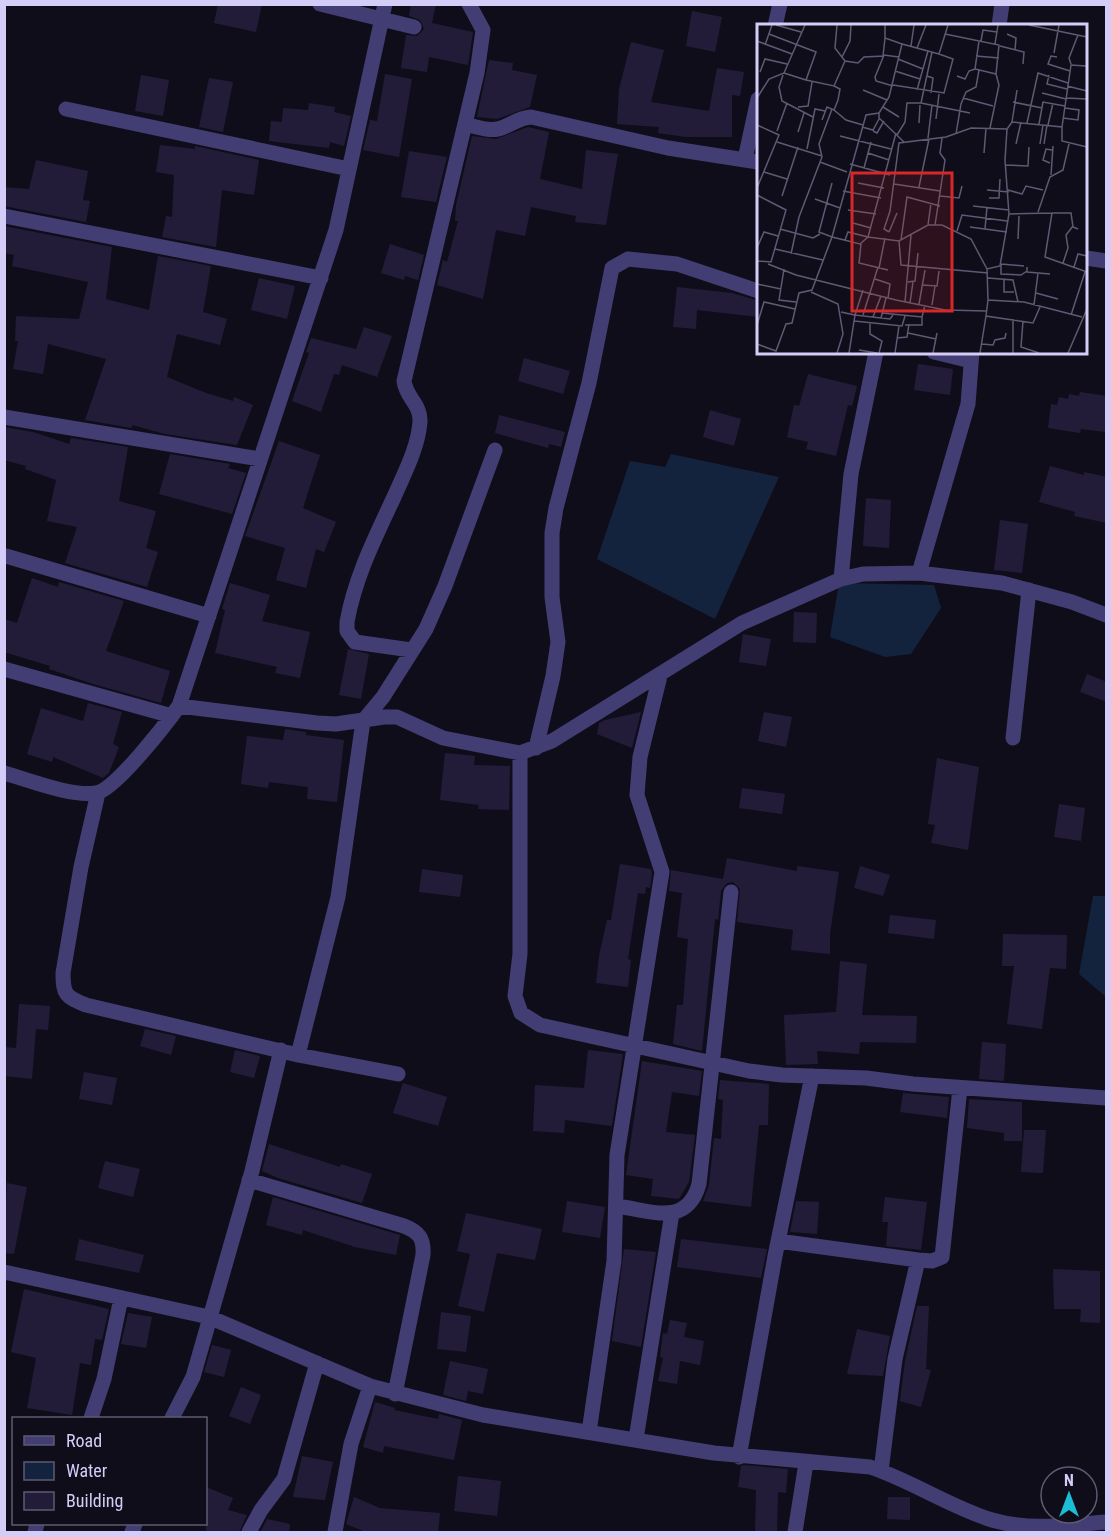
<svg xmlns="http://www.w3.org/2000/svg" width="1111" height="1537" viewBox="0 0 1111 1537" font-family="'Roboto Condensed',sans-serif">
<rect width="100%" height="100%" fill="#100d1a"/>
<path fill="#13233e" d="M 671,454 L 779,477 L 715,619 L 597,559 L 630,461 L 665,467 Z
M 839,583 L 934,585 L 941,608 L 911,654 L 885,657 L 830,637 Z
M 1093,896 L 1106,896 L 1106,997 L 1079,974 Z"/>
<path fill="#231c39" d="M 218,4 L 262,4 L 256,32 L 214,23 Z
M 411,4 L 436,4 L 432,23 L 473,32 L 468,65 L 429,57 L 427,72 L 401,68 L 406,35 L 417,36 L 424,29 L 420,20 L 409,16 Z
M 692,11 L 722,17 L 715,52 L 686,46 Z
M 631,42 L 664,50 L 651,102 L 709,111 L 717,68 L 744,72 L 740,96 L 732,95 L 732,137 L 686,137 L 658,133 L 659,127 L 617,124 L 619,89 Z
M 489,60 L 513,63 L 512,70 L 537,75 L 530,107 L 497,119 L 477,117 Z
M 385,74 L 412,79 L 399,157 L 363,150 L 370,120 L 377,121 Z
M 141,75 L 169,80 L 163,116 L 135,111 Z
M 209,78 L 233,82 L 223,132 L 199,127 Z
M 309,103 L 335,107 L 334,112 L 351,116 L 344,146 L 330,142 L 329,148 L 269,141 L 271,121 L 282,122 L 283,108 L 308,110 Z
M 528,127 L 549,132 L 540,179 L 582,189 L 586,150 L 618,154 L 606,225 L 575,222 L 576,216 L 531,207 L 525,236 L 496,230 L 483,299 L 437,285 L 443,260 L 447,262 L 458,221 L 455,221 L 456,205 L 472,136 L 496,139 Z
M 160,145 L 195,149 L 195,146 L 259,160 L 254,195 L 222,190 L 216,247 L 162,237 L 166,216 L 172,217 L 174,175 L 156,172 Z
M 409,151 L 447,157 L 436,202 L 401,197 Z
M 36,160 L 88,171 L 83,200 L 90,201 L 86,222 L 4,206 L 4,187 L 29,189 Z
M 4,226 L 112,247 L 106,299 L 149,310 L 158,256 L 211,266 L 203,312 L 227,319 L 220,345 L 177,334 L 167,377 L 206,393 L 233,401 L 234,397 L 253,405 L 237,445 L 165,434 L 132,425 L 132,428 L 85,420 L 106,359 L 48,344 L 43,374 L 13,369 L 18,341 L 15,341 L 16,316 L 79,319 L 88,282 L 12,266 L 14,255 L 4,253 Z
M 390,244 L 424,255 L 418,280 L 405,276 L 404,280 L 381,273 Z
M 259,278 L 295,286 L 287,319 L 251,310 Z
M 677,287 L 732,293 L 759,301 L 759,317 L 697,310 L 696,329 L 673,327 Z
M 364,327 L 392,336 L 377,377 L 342,365 L 339,375 L 334,374 L 321,412 L 292,401 L 309,353 L 306,352 L 311,338 L 356,349 Z
M 524,358 L 570,371 L 563,394 L 518,381 Z
M 918,364 L 953,369 L 950,395 L 914,390 Z
M 808,374 L 857,386 L 852,406 L 848,405 L 836,456 L 806,449 L 808,442 L 787,437 L 794,405 L 799,406 Z
M 1080,392 L 1107,396 L 1105,432 L 1081,429 L 1080,433 L 1048,428 L 1051,404 L 1057,405 L 1059,397 L 1068,399 L 1069,394 L 1079,396 Z
M 710,410 L 741,419 L 734,446 L 703,437 Z
M 499,415 L 565,432 L 561,447 L 549,444 L 548,448 L 495,433 Z
M 4,427 L 33,432 L 69,444 L 71,438 L 128,447 L 119,501 L 156,511 L 146,548 L 158,552 L 147,587 L 65,563 L 77,527 L 47,521 L 56,480 L 25,469 L 26,466 L 4,460 Z
M 279,441 L 320,455 L 303,508 L 336,522 L 324,552 L 316,549 L 306,588 L 276,580 L 285,548 L 245,536 Z
M 170,454 L 230,464 L 228,468 L 246,473 L 232,514 L 159,494 Z
M 1050,466 L 1084,475 L 1084,472 L 1107,477 L 1107,523 L 1074,516 L 1075,512 L 1039,502 Z
M 866,498 L 891,500 L 889,548 L 863,546 Z
M 1000,520 L 1028,524 L 1022,573 L 994,570 Z
M 32,578 L 58,587 L 59,582 L 124,601 L 106,651 L 170,671 L 161,703 L 93,684 L 49,669 L 50,666 L 4,652 L 4,619 L 17,623 Z
M 230,583 L 270,595 L 262,621 L 310,632 L 300,678 L 275,673 L 277,667 L 215,653 L 225,610 L 222,609 Z
M 794,612 L 817,613 L 816,643 L 793,642 Z
M 743,634 L 771,639 L 766,666 L 739,662 Z
M 348,649 L 369,654 L 361,699 L 339,695 Z
M 1087,674 L 1107,682 L 1107,702 L 1080,692 Z
M 88,703 L 122,712 L 113,744 L 119,747 L 109,773 L 103,778 L 53,757 L 52,762 L 27,754 L 41,708 L 83,721 Z
M 641,712 L 632,748 L 597,734 L 599,723 L 605,720 Z
M 764,712 L 792,717 L 786,747 L 758,741 Z
M 285,729 L 306,732 L 306,735 L 344,740 L 337,802 L 307,799 L 308,787 L 269,782 L 268,788 L 241,784 L 247,736 L 283,740 Z
M 445,753 L 475,756 L 474,765 L 510,766 L 509,810 L 478,809 L 479,805 L 440,800 Z
M 937,758 L 979,767 L 968,850 L 931,843 L 935,825 L 928,824 Z
M 742,788 L 785,794 L 782,814 L 739,808 Z
M 1059,804 L 1085,808 L 1081,841 L 1054,837 Z
M 727,858 L 797,871 L 797,866 L 839,872 L 830,934 L 830,954 L 791,950 L 793,930 L 737,922 L 740,889 L 733,882 L 727,883 L 721,891 L 718,920 L 715,919 L 702,1051 L 673,1044 L 677,1005 L 683,1005 L 688,939 L 677,937 L 682,893 L 669,891 L 671,870 L 723,879 Z
M 620,864 L 651,869 L 652,873 L 650,888 L 646,887 L 645,894 L 638,893 L 628,959 L 631,960 L 628,987 L 596,983 L 599,956 L 607,920 L 611,920 Z
M 860,866 L 890,875 L 883,896 L 854,888 Z
M 422,869 L 463,875 L 460,897 L 419,892 Z
M 890,915 L 936,920 L 934,939 L 888,933 Z
M 1003,934 L 1067,935 L 1066,969 L 1050,968 L 1042,1029 L 1007,1024 L 1014,966 L 1002,966 Z
M 840,961 L 867,964 L 862,1015 L 917,1016 L 916,1043 L 860,1042 L 859,1054 L 817,1051 L 818,1064 L 786,1065 L 784,1015 L 836,1012 Z
M 19,1004 L 50,1006 L 48,1030 L 36,1029 L 32,1079 L 4,1076 L 4,1047 L 16,1048 Z
M 145,1029 L 176,1036 L 171,1055 L 140,1046 Z
M 982,1042 L 1006,1044 L 1004,1081 L 979,1079 Z
M 235,1050 L 260,1056 L 254,1078 L 230,1072 Z
M 588,1050 L 623,1054 L 612,1126 L 565,1120 L 564,1133 L 533,1131 L 535,1085 L 584,1088 Z
M 642,1061 L 702,1071 L 699,1096 L 672,1092 L 666,1132 L 695,1135 L 689,1182 L 679,1199 L 651,1196 L 653,1179 L 626,1175 Z
M 84,1072 L 117,1078 L 112,1105 L 79,1099 Z
M 720,1080 L 769,1084 L 768,1125 L 759,1125 L 751,1207 L 703,1201 L 709,1185 L 714,1138 L 721,1139 L 723,1100 L 718,1099 Z
M 403,1083 L 447,1097 L 438,1126 L 393,1113 Z
M 903,1093 L 949,1097 L 947,1118 L 900,1112 Z
M 969,1099 L 1022,1102 L 1022,1141 L 1004,1141 L 1004,1133 L 967,1128 Z
M 1024,1130 L 1046,1130 L 1043,1173 L 1021,1172 Z
M 269,1144 L 340,1167 L 341,1164 L 372,1174 L 362,1203 L 278,1178 L 262,1171 Z
M 105,1161 L 140,1169 L 133,1197 L 98,1188 Z
M 7,1183 L 27,1187 L 14,1254 L 4,1253 Z
M 273,1197 L 400,1235 L 396,1255 L 355,1247 L 303,1230 L 302,1235 L 266,1225 Z
M 885,1197 L 927,1202 L 921,1250 L 886,1246 L 888,1222 L 882,1222 Z
M 567,1201 L 605,1207 L 600,1238 L 562,1232 Z
M 796,1201 L 819,1202 L 817,1234 L 790,1232 Z
M 466,1213 L 542,1229 L 535,1260 L 497,1253 L 484,1312 L 458,1306 L 470,1254 L 457,1251 Z
M 79,1239 L 144,1255 L 139,1273 L 75,1260 Z
M 681,1239 L 767,1249 L 761,1278 L 677,1267 Z
M 624,1249 L 656,1252 L 641,1347 L 612,1341 Z
M 1053,1269 L 1100,1271 L 1100,1323 L 1080,1322 L 1081,1309 L 1054,1309 Z
M 24,1289 L 109,1309 L 102,1340 L 95,1339 L 91,1365 L 80,1363 L 72,1415 L 27,1408 L 36,1358 L 11,1352 Z
M 917,1306 L 929,1306 L 926,1369 L 931,1370 L 921,1407 L 900,1401 L 905,1361 Z
M 441,1312 L 471,1316 L 466,1352 L 437,1349 Z
M 128,1313 L 152,1317 L 146,1348 L 121,1344 Z
M 670,1320 L 687,1323 L 684,1337 L 704,1341 L 700,1365 L 680,1361 L 677,1384 L 658,1381 L 663,1358 L 660,1357 L 663,1333 L 667,1334 Z
M 857,1329 L 890,1336 L 883,1376 L 847,1374 Z
M 212,1345 L 231,1350 L 224,1377 L 204,1372 Z
M 450,1361 L 488,1369 L 483,1394 L 468,1391 L 466,1401 L 443,1395 Z
M 241,1387 L 261,1395 L 250,1424 L 229,1416 Z
M 375,1402 L 395,1408 L 394,1410 L 438,1419 L 439,1414 L 462,1420 L 454,1460 L 384,1446 L 383,1453 L 363,1447 Z
M 302,1456 L 333,1462 L 325,1500 L 293,1497 Z
M 744,1465 L 788,1469 L 786,1493 L 778,1492 L 777,1533 L 755,1533 L 756,1490 L 738,1487 L 741,1466 Z
M 458,1476 L 501,1481 L 497,1516 L 454,1511 Z
M 206,1487 L 233,1498 L 228,1510 L 247,1515 L 239,1533 L 206,1533 Z
M 354,1497 L 380,1508 L 440,1513 L 438,1533 L 368,1533 L 346,1524 Z
M 888,1497 L 910,1497 L 910,1520 L 887,1519 Z
M 267,1519 L 290,1524 L 289,1533 L 260,1533 Z"/>
<g fill="none" stroke-linecap="round" stroke-linejoin="round">
<path stroke="#423e74" stroke-width="15" d="M 320,4 L 414,27
M 775,26 L 780,4
M 999,26 L 1002,4
M 66,109 L 349,169
M 465,124 C 477,127 492,133 504,127 C 514,123 519,118 531,117 L 668,148 L 758,162
M 745,159 L 758,99
M 4,216 L 321,278
M 1086,258 L 1106,261
M 934,352 L 971,361
M 4,417 L 260,459
M 6,556 L 209,616
M 919,573 L 968,404 L 972,352
M 841,579 L 851,474 L 876,352
M 411,650 L 355,642 L 347,631 L 347,622 C 355,577 375,538 394,497 C 404,474 418,448 420,422 C 421,404 406,398 404,381 L 477,73 L 483,30 L 469,4
M 4,669 L 172,716
M 179,706 L 336,230 L 385,4
M 1013,738 L 1029,590
M 536,748 L 553,676 L 558,642 L 552,597 L 552,533 L 556,508 L 589,383 L 612,268 L 628,259 L 677,264 L 758,291
M 520,753 L 520,954 L 515,996 L 521,1013 L 540,1025 L 749,1071 L 782,1075 L 866,1078 L 913,1084 L 1106,1098
M 4,773 C 29,780 71,797 96,793 C 115,790 166,724 179,706 L 317,723 L 336,724 L 384,717 L 397,717 L 443,738 L 520,753 L 552,741 L 742,623 L 841,579 L 863,574 L 919,573 L 1002,583 L 1072,602 L 1106,615
M 98,793 L 81,867 L 63,973 C 63,995 66,997 86,1005 L 298,1055 L 398,1074
M 298,1055 L 338,897 L 363,721 L 383,697 L 426,629 L 445,586 L 495,450
M 249,1180 L 404,1226 C 419,1232 424,1238 423,1255 L 395,1394
M 617,1206 C 652,1211 687,1227 699,1184 L 731,892
M 778,1241 L 918,1260 L 932,1261 L 942,1257 L 960,1088
M 4,1272 L 209,1317 L 370,1386 L 483,1415 L 714,1453 L 870,1467 C 912,1481 950,1507 992,1520 C 1030,1531 1068,1525 1106,1522
M 91,1418 L 104,1379 L 121,1298
M 172,1418 L 193,1377 L 252,1171 L 281,1050
M 589,1432 L 614,1261 L 617,1155 L 662,872 L 637,795 L 640,757 L 660,676
M 636,1439 L 672,1213
M 739,1457 L 775,1256 L 812,1076
M 881,1471 L 895,1359 L 918,1260
M 35,1532 L 37,1524
M 132,1532 L 135,1524
M 249,1532 L 261,1510 L 284,1479 L 317,1363
M 335,1532 L 351,1444 L 370,1386
M 795,1532 L 806,1463"/>
</g>
<g transform="translate(757 24)">
<rect width="330" height="330" fill="#100d1a"/>
<path fill="none" stroke="#5e5a73" stroke-width="1.5" d="M 19,1 L 44,8M 80,1 L 78,24 L 88,37M 128,1 L 128,14 L 145,20M 272,1 L 330,13M 12,10 L 59,28 L 49,56 L 27,49M 188,10 L 242,21 L 239,50 L 218,45 L 222,17M 250,10 L 259,14 L 258,26M 0,17 L 35,30M 224,17 L 226,6 L 240,8M 238,20 L 241,1M 8,21 L 15,1M 154,22 L 157,1M 243,22 L 267,28 L 266,40M 160,24 L 169,1M 297,29 L 302,1M 219,32 L 242,34M 85,33 L 93,17 L 94,1M 300,33 L 294,32 L 291,40 L 313,47M 141,35 L 166,45M 88,37 L 101,39 L 107,33 L 126,32 L 128,14M 314,40 L 312,34 L 321,11M 138,47 L 163,55M 3,48 L 8,35 L 30,40M 26,51 L 22,63 L 25,77 L 56,93M 292,51 L 290,60 L 310,65M 170,52 L 176,54 L 174,69M 200,52 L 208,55 L 212,47 L 218,45M 49,56 L 77,62 L 88,37M 136,61 L 187,69 L 196,35 L 182,30 L 191,1M 136,62 L 119,57 L 118,53 L 127,31 L 142,33M 310,62 L 330,67M 106,66 L 130,76M 160,66 L 171,27M 285,69 L 309,75M 0,74 L 12,55 L 27,49 L 48,1M 206,74 L 236,82M 309,74 L 330,75M 256,78 L 285,84M 164,79 L 213,89M 41,83 L 51,82 L 55,58M 126,83 L 142,93M 77,86 L 89,96 L 106,101M 122,89 L 122,94 L 147,118M 306,94 L 321,96 L 322,86 L 308,84M 179,95 L 182,70M 65,96 L 70,83 L 77,86 L 81,76 L 83,65 L 77,62M 255,98 L 260,66M 162,99 L 163,81M 270,99 L 281,49 L 311,59M 282,100 L 286,78 L 308,82M 0,101 L 22,111 L 0,164M 291,101 L 296,79M 105,103 L 116,106 L 122,95M 305,103 L 314,41 L 329,42M 233,104 L 242,61 L 239,50M 20,107 L 30,79M 116,107 L 120,109 L 127,97M 41,108 L 47,89M 199,110 L 204,80 L 209,68 L 219,63 L 222,46M 140,111 L 148,98 L 150,79 L 164,79 L 175,28M 83,112 L 134,125M 171,114 L 175,81M 20,118 L 65,132M 259,120 L 264,98M 283,120 L 286,101M 287,120 L 290,101M 50,125 L 58,85 L 68,87M 111,129 L 132,136M 227,129 L 229,104M 63,138 L 90,148M 293,139 L 286,136 L 289,125 L 295,126M 93,140 L 133,151M 249,141 L 271,142 L 272,123M 107,144 L 114,118M 7,148 L 30,155M 294,151 L 296,122M 75,159 L 62,208 L 75,213 L 109,91 L 122,89 L 132,73 L 145,20 L 182,30M 101,159 L 127,164M 137,160 L 183,167M 162,163 L 172,115M 230,166 L 252,168M 251,166 L 265,170 L 269,162 L 286,166M 86,167 L 124,174M 0,171 L 29,186 L 14,238 L 0,237M 25,172 L 41,123M 183,172 L 202,174 L 205,162M 232,174 L 242,174 L 243,155M 58,175 L 83,184M 216,182 L 252,186M 91,186 L 119,190M 281,188 L 293,153 L 306,146 L 312,120M 295,189 L 314,189 L 316,203 L 321,205M 252,190 L 295,189 L 288,233 L 330,248M 96,199 L 114,204M 171,201 L 174,179M 178,201 L 188,136 L 183,129 L 185,114M 213,203 L 250,208M 23,205 L 56,214 L 63,210M 228,205 L 230,183M 200,207 L 205,191 L 250,197M 132,208 L 127,205 L 133,187 L 142,119 L 189,113 L 214,104 L 250,105M 132,208 L 140,189M 111,213 L 139,109M 261,215 L 262,192M 88,216 L 91,208 L 111,213M 144,216 L 150,173 L 183,182M 142,217 L 144,241 L 231,249M 104,220 L 102,239 L 131,246M 0,224 L 7,208 L 21,212M 18,225 L 66,236M 34,230 L 42,193 L 65,133 L 62,120 L 75,85M 306,239 L 311,224 L 309,211 L 316,202M 11,240 L 39,251 L 139,276 L 188,286 L 230,287M 244,240 L 267,242M 244,241 L 244,250 L 264,251 L 270,247M 270,243 L 270,248 L 293,250M 317,243 L 321,230 L 330,232M 122,244 L 128,214M 27,245 L 22,276 L 39,278M 230,245 L 231,276 L 267,278 L 325,293M 231,254 L 256,256 L 261,278M 118,255 L 133,260 L 131,274M 247,255 L 247,268 L 257,268M 151,258 L 158,257 L 161,229M 0,260 L 24,265M 165,261 L 180,262 L 182,247M 54,268 L 81,280 L 86,310 L 80,329M 279,269 L 301,275M 231,276 L 229,292 L 276,299 L 283,283M 148,278 L 154,211M 153,279 L 156,258M 162,280 L 168,246M 175,281 L 178,262M 277,281 L 281,249M 84,288 L 98,291 L 106,266M 125,289 L 165,293 L 168,281M 106,291 L 121,243M 314,291 L 328,248M 116,293 L 124,272M 124,294 L 129,274M 97,297 L 145,302 L 148,292M 266,297 L 264,323 L 282,329M 113,299 L 113,310 L 125,317 L 122,329M 0,301 L 7,278 L 38,285M 148,301 L 165,301 L 165,293M 151,309 L 179,315M 140,314 L 150,313 L 152,300M 0,320 L 19,327 L 29,300 L 35,299 L 42,269 L 55,266 L 75,213 L 103,220 L 111,213 L 142,217 L 171,201 L 185,201 L 214,215 L 230,245 L 243,242 L 252,190 L 248,136 L 250,105 L 255,98 L 305,103 L 305,117 L 330,123M 225,320 L 236,321 L 238,316 L 248,314 L 249,309M 102,326 L 120,329M 92,329 L 98,291 L 133,295 L 136,291M 138,329 L 142,302M 176,329 L 180,309M 223,329 L 229,292M 256,329 L 256,295M 311,329 L 330,285"/>
<path fill="#d62828" fill-opacity="0.15" stroke="#d62828" stroke-width="3" d="M 95,149 L 195,149 L 195,287 L 95,287 Z"/>
<rect width="330" height="330" fill="none" stroke="#d4cdf8" stroke-width="3"/>
</g>
<rect width="1111" height="1537" fill="none" stroke="#d4cdf8" stroke-width="12"/>
<rect x="12" y="1417" width="195" height="108" fill="#100d1a" stroke="#5e5a73" stroke-width="1.5"/>
<rect x="24" y="1436" width="30" height="9" fill="#423e74" stroke="#5e5a73" stroke-width="1.5"/>
<text x="66" y="1447" font-size="18" fill="#d4cdf8">Road</text>
<rect x="24" y="1462" width="30" height="18" fill="#13233e" stroke="#5e5a73" stroke-width="1.5"/>
<text x="66" y="1477" font-size="18" fill="#d4cdf8">Water</text>
<rect x="24" y="1492" width="30" height="18" fill="#231c39" stroke="#5e5a73" stroke-width="1.5"/>
<text x="66" y="1507" font-size="18" fill="#d4cdf8">Building</text>
<g transform="translate(1069 1495)"><circle r="28" fill="#100d1a" stroke="#5e5a73" stroke-width="1.5"/>
<path d="M0-4.5L10 22L0 15L-10 22Z" fill="#1dbcd5"/>
<text y="-9" font-size="16" font-weight="bold" text-anchor="middle" fill="#d4cdf8">N</text>
</g>
</svg>
